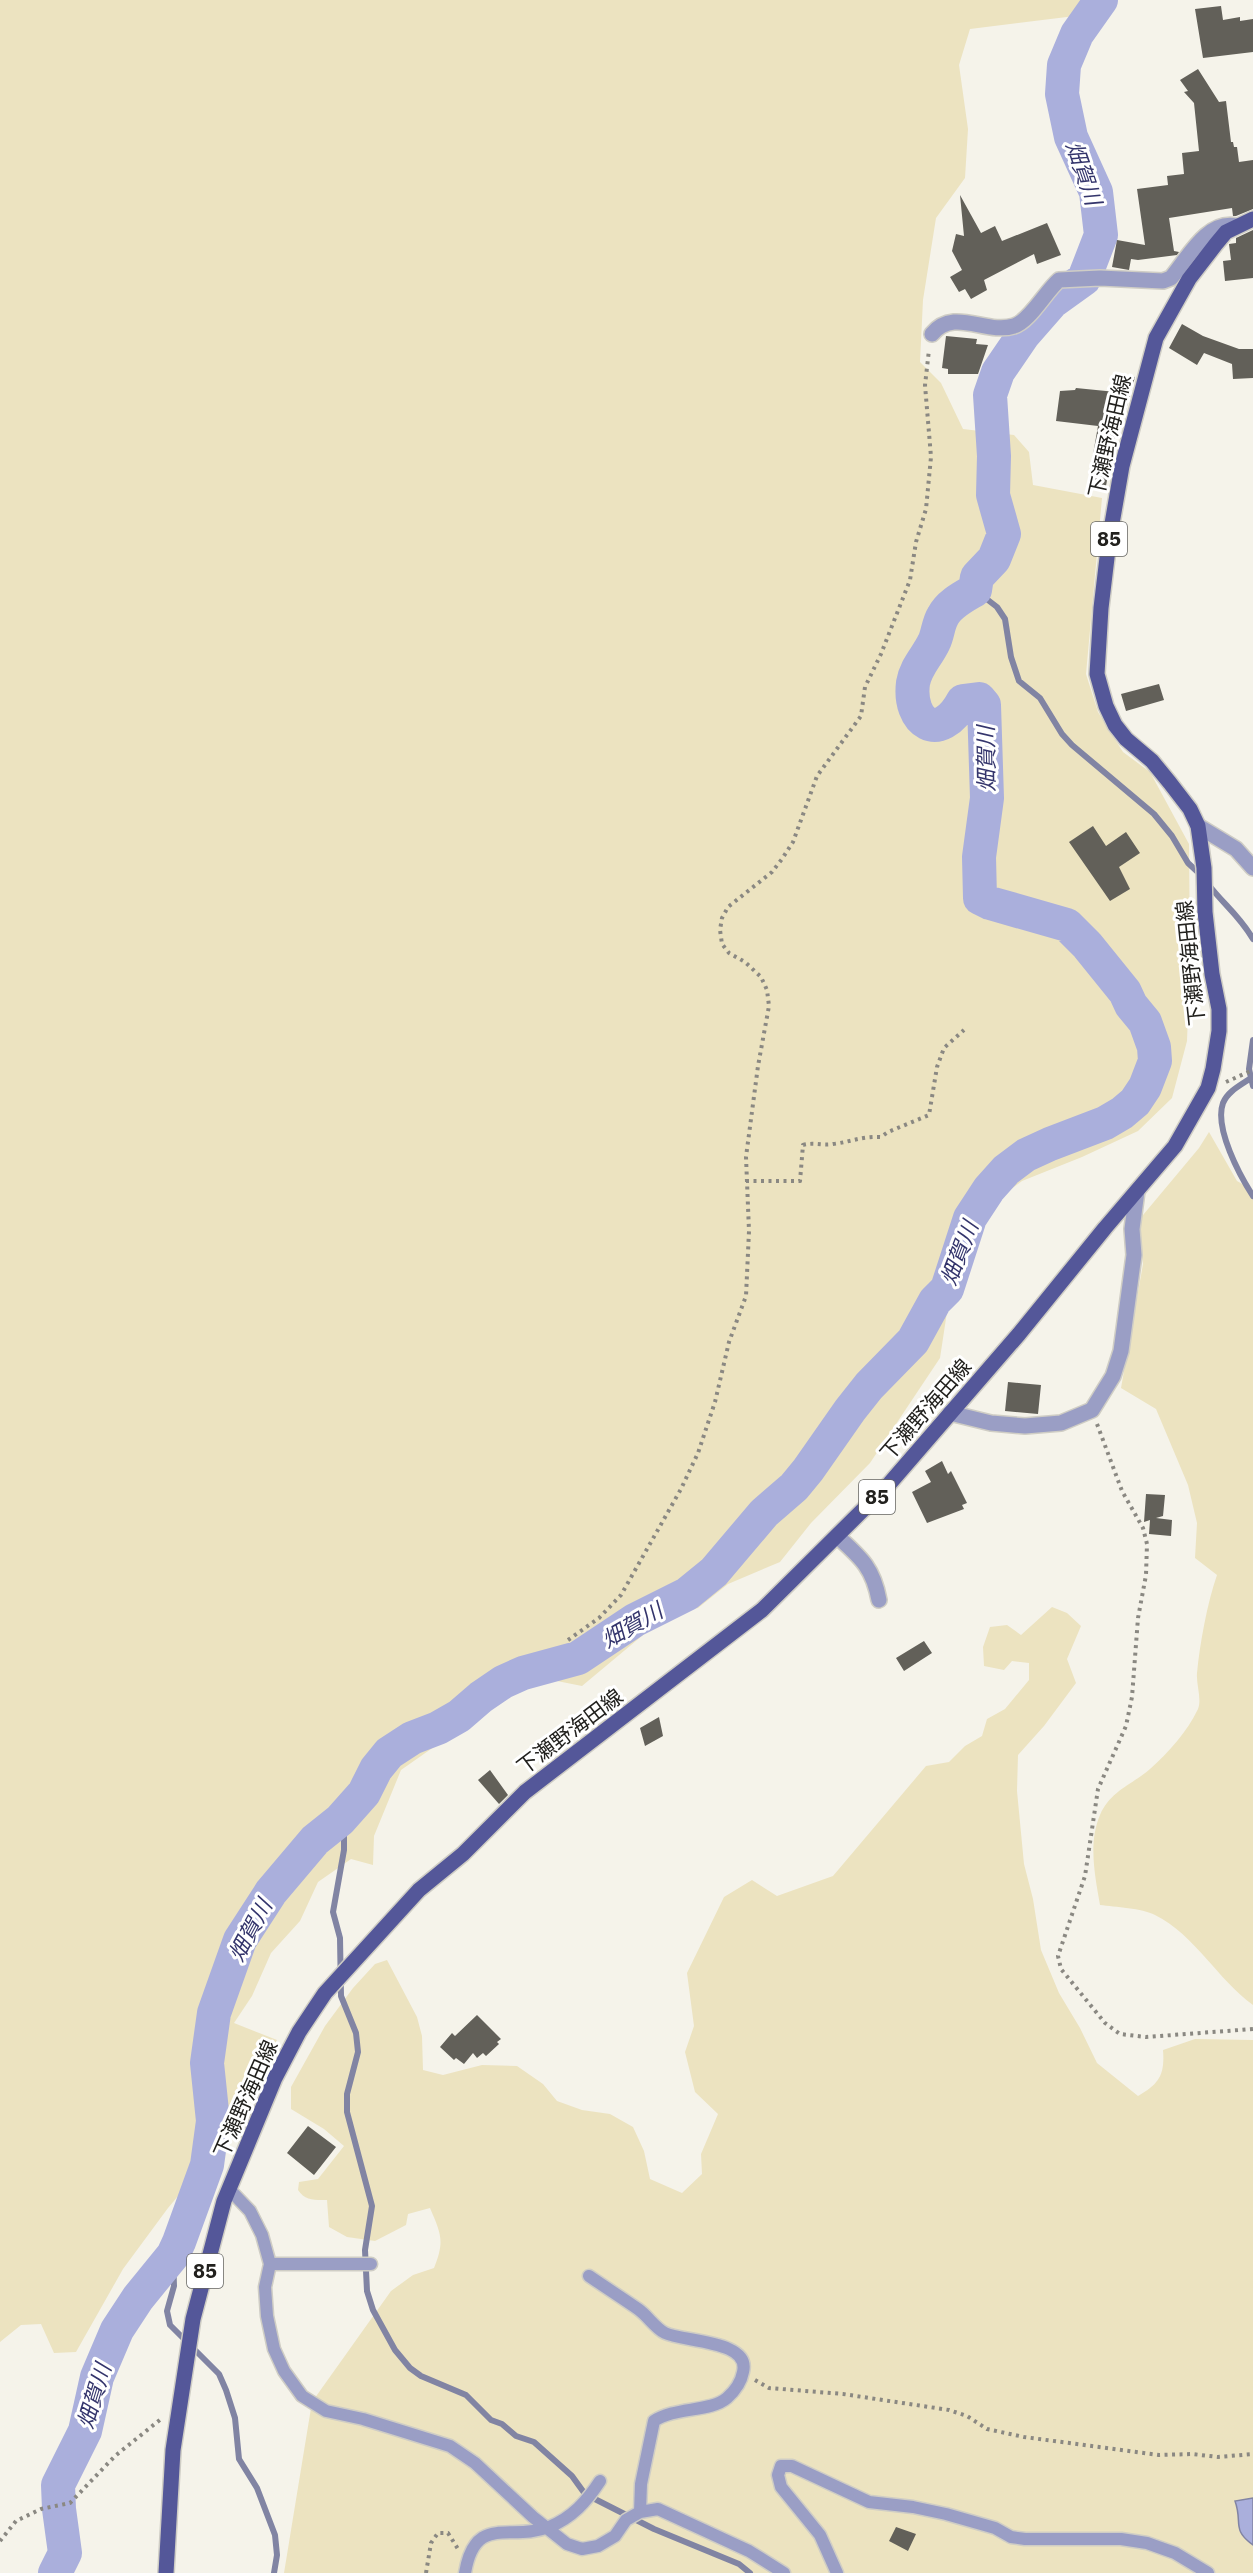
<svg xmlns="http://www.w3.org/2000/svg" width="1253" height="2573" viewBox="0 0 1253 2573" font-family="'IBM Plex Sans','Noto Sans JP',sans-serif">
<rect width="100%" height="100%" fill="#f5f3ea"/>
<path fill="#ece3c0" d="M 0,0 L 1086,0 L 1075,16 L 970,29 L 959,65 L 968,129 L 965,178 L 936,218 L 923,300 L 920,362 L 941,383 L 963,429 L 1014,435 L 1029,452 L 1033,485 L 1102,498 L 1086,674 L 1098,712 L 1123,752 L 1150,772 L 1189,844 L 1190,961 L 1187,1041 L 1172,1098 L 1138,1131 L 1082,1157 L 1022,1181 L 984,1209 L 962,1276 L 947,1312 L 940,1358 L 870,1463 L 811,1523 L 780,1562 L 728,1584 L 698,1608 L 667,1615 L 582,1686 L 552,1680 L 523,1684 L 478,1707 L 441,1742 L 401,1770 L 374,1836 L 373,1865 L 351,1859 L 318,1882 L 300,1921 L 271,1953 L 252,1996 L 234,2023 L 277,2040 L 215,2152 L 168,2208 L 123,2269 L 76,2352 L 54,2353 L 41,2324 L 21,2325 L 0,2342 Z
M 1209,1132 L 1237,1181 L 1253,1190 L 1253,2005 C 1217,1979 1195,1935 1155,1915 C 1142,1908 1115,1907 1100,1905 C 1095,1876 1088,1843 1100,1815 C 1110,1791 1133,1784 1150,1769 C 1169,1752 1187,1732 1198,1709 C 1202,1699 1196,1684 1197,1673 C 1200,1643 1207,1604 1217,1575 L 1195,1558 L 1197,1523 L 1188,1485 L 1156,1409 L 1121,1388 L 1143,1264 L 1138,1221 L 1199,1148 Z
M 1052,1607 L 1067,1613 L 1081,1626 L 1067,1659 L 1076,1683 L 1044,1726 L 1018,1755 L 1017,1791 L 1024,1864 L 1033,1899 L 1041,1950 L 1059,1993 L 1080,2028 L 1097,2063 L 1138,2096 C 1159,2084 1165,2075 1163,2050 L 1195,2039 L 1253,2040 L 1253,2573 L 284,2573 L 312,2402 L 391,2291 L 413,2275 L 434,2268 C 445,2241 441,2234 430,2208 L 408,2214 L 406,2225 L 375,2241 L 347,2237 L 329,2227 L 327,2200 C 315,2200 305,2201 298,2190 L 299,2182 L 318,2179 L 344,2146 L 324,2129 L 291,2109 L 291,2087 L 325,2026 L 353,1988 L 375,1964 L 387,1960 L 417,2017 L 422,2036 L 423,2070 L 443,2075 L 482,2065 L 517,2066 L 543,2084 L 557,2101 L 582,2110 L 610,2114 L 633,2127 L 644,2151 L 650,2179 L 682,2193 L 702,2174 L 701,2154 L 718,2114 L 695,2092 L 685,2052 L 694,2026 L 687,1973 L 724,1897 L 752,1880 L 777,1896 L 833,1876 L 926,1766 L 949,1762 L 965,1746 L 982,1736 L 987,1719 L 1005,1709 L 1029,1680 L 1029,1663 L 1012,1661 L 1004,1670 L 984,1666 L 983,1647 L 990,1627 L 1007,1625 L 1021,1635 Z"/>
<path fill="#aaafdc" stroke="#8184a3" stroke-width="1.5" d="M 1253,2498 L 1253,2545 C 1231,2529 1243,2523 1235,2501 Z"/>
<g fill="none" stroke-linecap="round" stroke-linejoin="round">
<path stroke="#8184a3" stroke-width="6" d="M 975,590 L 997,607 L 1005,619 L 1011,657 L 1019,681 L 1040,698 L 1062,734 L 1072,745 L 1154,814 L 1172,836 L 1188,863 L 1202,876
M 1208,884 C 1224,905 1239,915 1253,939
M 1253,1040 L 1249,1069 L 1253,1086
M 1251,1078 C 1241,1085 1228,1091 1223,1103 C 1214,1128 1240,1176 1253,1196
M 340,1820 L 344,1836 L 344,1850 L 333,1912 L 340,1938 L 341,1996 L 356,2033 L 358,2052 L 347,2094 L 347,2112 L 372,2206 L 365,2250 L 367,2291 L 373,2310 L 395,2350 L 410,2368 L 421,2376 L 466,2395 L 491,2420 L 502,2424 L 516,2436 L 534,2442 L 572,2476 L 585,2494 L 654,2529 L 739,2564 L 750,2573
M 173,2255 L 174,2286 L 167,2311 L 170,2325 L 219,2374 L 226,2390 L 235,2418 L 239,2459 L 257,2488 L 275,2535 L 277,2555 L 274,2573"/>
<path stroke="#aaafdc" stroke-width="34" d="M 55,2573 L 65,2553 L 59,2509 L 58,2485 L 85,2431 L 97,2377 L 117,2330 L 138,2298 L 173,2255 L 179,2242 L 207,2165 L 213,2121 L 207,2063 L 214,2013 L 240,1940 L 271,1892 L 315,1840 L 340,1820 L 364,1793 L 376,1769 L 389,1753 L 412,1738 L 438,1728 L 459,1716 L 481,1697 L 503,1682 L 523,1673 L 578,1658 L 635,1620 L 687,1594 L 714,1572 L 764,1513 L 794,1487 L 808,1470 L 850,1410 L 869,1386 L 913,1341 L 935,1301 L 947,1289 L 970,1218 L 989,1189 L 1006,1170 L 1026,1155 L 1050,1144 L 1105,1123 L 1122,1113 L 1135,1102 L 1145,1087 L 1155,1061 L 1154,1047 L 1145,1022 L 1131,1005 L 1125,992 L 1087,945 L 1067,925 L 990,903 L 980,898 L 979,857 L 987,798 L 984,705 L 979,699 L 963,701 C 939,745 908,722 913,683 C 916,666 927,657 934,642 C 938,634 938,624 943,616 C 949,604 963,597 975,590 L 977,577 L 994,559 L 1004,534 L 993,495 L 994,456 L 990,395 L 998,372 L 1024,334 L 1052,302 L 1084,279 L 1101,235 L 1096,192 L 1071,137 L 1062,94 L 1064,65 L 1077,34 L 1101,0"/>
</g>
<path fill="#626059" d="M 1221,6 L 1223,20 L 1240,17 L 1240,21 L 1253,19 L 1253,52 L 1203,58 L 1195,9 Z
M 1198,69 L 1219,102 L 1226,101 L 1231,142 L 1233,142 L 1234,147 L 1237,147 L 1239,162 L 1253,160 L 1253,209 L 1236,216 L 1233,216 L 1232,208 L 1169,218 L 1174,251 L 1179,252 L 1177,255 L 1138,260 L 1131,259 L 1129,270 L 1112,267 L 1117,240 L 1145,245 L 1137,189 L 1168,185 L 1167,176 L 1184,174 L 1182,153 L 1199,151 L 1194,103 L 1184,92 L 1188,91 L 1180,80 Z
M 960,195 L 981,233 L 995,226 L 1002,241 L 1047,223 L 1061,255 L 1037,264 L 1034,254 L 984,280 L 987,290 L 971,299 L 965,289 L 959,292 L 950,277 L 962,270 L 952,251 L 956,234 L 964,236 Z
M 1253,230 L 1253,278 L 1225,281 L 1223,261 L 1231,260 L 1229,244 L 1236,243 L 1236,238 Z
M 1182,324 L 1203,336 L 1239,349 L 1253,349 L 1253,378 L 1233,379 L 1232,364 L 1204,353 L 1197,365 L 1169,348 Z
M 946,336 L 977,339 L 976,344 L 988,345 L 978,374 L 948,374 L 948,369 L 942,368 Z
M 1119,374 L 1135,377 L 1126,410 L 1122,409 L 1120,429 L 1116,429 L 1106,486 L 1088,483 L 1098,426 L 1056,421 L 1060,391 L 1075,390 L 1076,388 L 1116,392 Z
M 1159,684 L 1164,700 L 1126,711 L 1121,694 Z
M 1093,826 L 1106,846 L 1126,832 L 1140,853 L 1119,867 L 1130,889 L 1110,901 L 1069,842 Z
M 1008,1382 L 1041,1385 L 1038,1414 L 1005,1411 Z
M 942,1461 L 948,1474 L 951,1471 L 967,1503 L 962,1505 L 964,1509 L 927,1523 L 912,1492 L 931,1482 L 925,1471 Z
M 1146,1494 L 1165,1495 L 1163,1516 L 1156,1518 L 1172,1520 L 1171,1536 L 1149,1534 L 1150,1520 L 1144,1522 Z
M 924,1641 L 932,1653 L 904,1671 L 896,1658 Z
M 659,1717 L 663,1736 L 645,1746 L 640,1728 Z
M 490,1770 L 508,1795 L 499,1804 L 478,1780 Z
M 477,2015 L 501,2039 L 497,2042 L 499,2044 L 486,2056 L 483,2053 L 477,2058 L 473,2053 L 464,2064 L 456,2058 L 454,2060 L 440,2047 L 452,2033 L 455,2036 Z
M 308,2126 L 336,2147 L 314,2175 L 287,2153 Z
M 896,2527 L 916,2534 L 908,2551 L 889,2541 Z"/>
<g fill="none" stroke-linecap="round" stroke-linejoin="round">
<defs>
<path id="lane" d="M 229,2189 L 250,2211 L 262,2235 L 270,2264 L 265,2287 L 267,2316 L 274,2349 L 284,2371 L 302,2396 L 326,2411 L 363,2419 L 450,2446 L 475,2463 L 533,2517 L 567,2544 L 582,2549 L 598,2546 L 615,2536 L 626,2520 L 640,2512 L 658,2509 L 749,2551 L 784,2573
M 270,2264 L 371,2264
M 589,2276 C 605,2287 622,2298 638,2309 C 648,2316 655,2328 665,2333 C 683,2342 751,2340 743,2372 C 741,2383 736,2390 727,2398 C 711,2412 674,2407 654,2421 L 641,2484 L 640,2512
M 465,2573 C 475,2513 510,2542 549,2527 C 572,2518 587,2501 600,2481
M 837,2573 L 820,2535 L 781,2487 L 778,2475 L 781,2466 L 792,2466 L 869,2502 L 913,2507 L 946,2514 L 995,2528 L 1011,2537 L 1025,2539 L 1121,2539 L 1147,2543 L 1175,2553 L 1208,2573"/>
<path id="street" d="M 932,334 C 954,307 986,335 1014,326 C 1029,322 1046,291 1059,280 L 1100,278 L 1163,281 L 1171,278 C 1188,258 1207,220 1236,226
M 1198,826 L 1236,849 L 1253,868
M 950,1413 L 991,1423 L 1025,1426 L 1061,1423 L 1092,1410 L 1113,1376 L 1121,1351 L 1134,1255 L 1132,1229 L 1137,1191
M 837,1536 C 860,1557 873,1567 879,1600"/>
<path id="primary" d="M 166,2573 L 173,2450 L 193,2319 L 224,2201 L 275,2078 L 299,2032 L 325,1993 L 419,1890 L 463,1854 L 525,1792 L 762,1610 L 890,1483 L 1019,1334 L 1105,1228 L 1175,1146 L 1208,1088 L 1213,1069 L 1219,1031 L 1219,1009 L 1212,974 L 1205,912 L 1204,868 L 1198,826 L 1190,809 L 1170,783 L 1152,761 L 1126,739 L 1115,725 L 1106,706 L 1097,674 L 1101,608 L 1109,541 L 1122,466 L 1156,338 L 1189,279 L 1216,244 L 1226,232 L 1253,219"/>
</defs>
<use href="#lane" stroke="#cfcdc5" stroke-width="15"/>
<use href="#street" stroke="#cfcdc5" stroke-width="18"/>
<use href="#primary" stroke="#cfcdc5" stroke-width="18"/>
<path stroke="#8a8882" stroke-width="4" stroke-dasharray="3 4.5" stroke-linecap="butt" d="M 1226,1082 L 1253,1070
M 746,1181 L 800,1181 L 803,1145 C 814,1142 822,1146 833,1144 C 851,1142 861,1136 881,1137 L 888,1132 L 929,1115 L 937,1067 L 944,1048 L 964,1030
M 1097,1424 L 1122,1491 L 1143,1528 L 1147,1544 L 1146,1575 L 1138,1618 L 1132,1697 L 1126,1726 L 1098,1789 L 1085,1876 L 1058,1956 L 1061,1969 L 1105,2023 L 1120,2034 L 1146,2037 L 1253,2029
M 568,1640 L 599,1618 L 621,1595 L 681,1489 L 698,1453 L 715,1402 L 729,1342 L 746,1296 L 749,1231 L 746,1157 L 758,1066 L 769,1006 L 767,990 L 761,977 L 745,962 L 729,953 L 722,944 L 720,930 L 722,918 L 728,907 L 772,872 L 782,859 L 793,842 L 817,776 L 861,716 L 865,687 L 881,654 L 910,580 L 916,542 L 926,509 L 931,457 L 925,385 L 929,350
M 755,2380 L 769,2388 L 843,2394 L 949,2410 L 967,2416 L 987,2429 L 1024,2437 L 1159,2455 L 1192,2454 L 1218,2457 L 1253,2454
M 0,2541 L 16,2521 L 41,2509 L 70,2503 L 115,2456 L 161,2419
M 426,2573 L 431,2543 L 438,2533 L 448,2533 L 458,2549"/>
<use href="#lane" stroke="#9a9ec5" stroke-width="12"/>
<use href="#street" stroke="#9a9ec5" stroke-width="15"/>
<use href="#primary" stroke="#545799" stroke-width="15"/>
</g>
<g text-anchor="middle" stroke-width="6" stroke-linejoin="round" paint-order="stroke">
<g fill="#fff" stroke="#646462" stroke-width="1.5">
<rect x="1091" y="522" width="36" height="34" rx="4.5"/>
<rect x="859" y="1480" width="36" height="34" rx="4.5"/>
<rect x="187" y="2254" width="36" height="34" rx="4.5"/>
</g>
<g font-size="20" font-weight="bold" fill="#22211e">
<text x="1109" y="546">85</text>
<text x="877" y="1504">85</text>
<text x="205" y="2278">85</text>
</g>
<g font-size="21" fill="#22211e" stroke="#fff">
<text transform="translate(1110 436) rotate(-77)" y="7">下瀬野海田線</text>
<text transform="translate(1191 963) rotate(-96)" y="7">下瀬野海田線</text>
<text transform="translate(926 1410) rotate(-49)" y="7">下瀬野海田線</text>
<text transform="translate(570 1732) rotate(-37)" y="7">下瀬野海田線</text>
<text transform="translate(246 2099) rotate(-66)" y="7">下瀬野海田線</text>
</g>
<g font-size="22" font-style="italic" fill="#34356c" stroke="#fff">
<text transform="translate(1084 173) rotate(71)" y="8">畑賀川</text>
<text transform="translate(986 759) rotate(-91)" y="8">畑賀川</text>
<text transform="translate(959 1253) rotate(-69)" y="8">畑賀川</text>
<text transform="translate(632 1625) rotate(-30)" y="8">畑賀川</text>
<text transform="translate(250 1930) rotate(-62)" y="8">畑賀川</text>
<text transform="translate(94 2396) rotate(-73)" y="8">畑賀川</text>
</g>
</g>
</svg>
